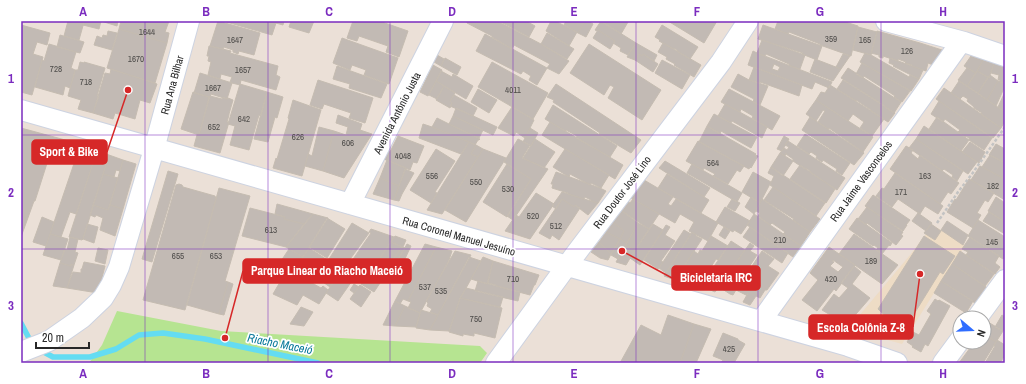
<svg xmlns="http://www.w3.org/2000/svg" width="1026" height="384" viewBox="0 0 1026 384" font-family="'Archivo Narrow',sans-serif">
<rect width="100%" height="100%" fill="#ebe0d7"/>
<path fill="#eedcc5" d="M 933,225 L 965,246 L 934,293 L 902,344 L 848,329 L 910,255 Z"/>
<path fill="#b6e491" d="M 117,311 L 221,331 L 480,346 L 487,353 L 480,363 L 89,363 L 102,345 Z"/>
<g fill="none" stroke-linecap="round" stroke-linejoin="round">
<path stroke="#64dcf2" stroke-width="5.5" d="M 21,323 L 32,344
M 40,350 L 53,357 L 90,357 L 116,349 L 139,335 L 163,333 L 205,339 L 318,363"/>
</g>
<path fill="#c2bab4" stroke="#c5bcb1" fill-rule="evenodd" d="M 68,21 L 84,22 L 79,40 L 64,36 Z
M 84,21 L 101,21 L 99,29 L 83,25 Z
M 101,21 L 118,21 L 117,26 Z
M 121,21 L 169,21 L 165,32 L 169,33 L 167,43 L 119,29 Z
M 218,21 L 260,33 L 254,55 L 239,51 L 238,54 L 233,52 L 233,50 L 224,47 L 223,49 L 210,46 Z
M 223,21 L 269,21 L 276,23 L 272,35 Z
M 269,21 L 284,21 L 283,25 Z
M 291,21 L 314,21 L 309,33 L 289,27 Z
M 353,21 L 379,21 L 408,31 L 399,57 L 386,52 L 388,46 L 359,36 L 357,41 L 347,38 Z
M 466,21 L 497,21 L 541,44 L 569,61 L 559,74 L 547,68 L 550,64 L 533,55 L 514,45 L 512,49 L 492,37 L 492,36 L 467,23 L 467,22 Z
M 499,21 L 526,21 L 535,26 L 529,37 Z
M 551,21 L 555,21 L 577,32 L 569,46 L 546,31 Z
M 566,21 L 585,21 L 578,33 L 564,25 Z
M 585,21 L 588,21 L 593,24 L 586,37 L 578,33 Z
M 600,21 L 626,21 L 628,22 L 621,34 Z
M 601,21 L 636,43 L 628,55 L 620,51 L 621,48 L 613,43 L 615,41 L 598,30 L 597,31 L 595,30 Z
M 668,21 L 717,21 L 704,43 Z
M 778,21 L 842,21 L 858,26 L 851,56 L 820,45 L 820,44 L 789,32 L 788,34 L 775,29 Z
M 21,25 L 50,33 L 47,45 L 37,42 L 33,54 L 43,57 L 32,95 L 21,92 Z
M 662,25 L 698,47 L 690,59 L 678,52 L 678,51 L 674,48 L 674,49 L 659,41 L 660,40 L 655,37 Z
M 763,25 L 822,46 L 817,60 L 802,54 L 803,53 L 758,39 Z
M 858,27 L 877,32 L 871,55 L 853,50 Z
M 119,29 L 167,43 L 155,83 L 107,68 Z
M 598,30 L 615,41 L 610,49 L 593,38 Z
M 108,31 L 117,33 L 112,50 L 94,45 L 97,36 L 102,38 L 103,35 L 107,36 Z
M 877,31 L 920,43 L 942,50 L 936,66 L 928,63 L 926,71 L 912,66 L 912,65 L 905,63 L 906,62 L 898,59 L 898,61 L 883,56 L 883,58 L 879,57 L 879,55 L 871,53 Z
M 547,33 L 574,49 L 567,59 L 541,44 Z
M 485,34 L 547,68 L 537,85 L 529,80 L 531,76 L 523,71 L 521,74 L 476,51 Z
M 60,35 L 84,42 L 80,53 L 57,47 Z
M 342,38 L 398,58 L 389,84 L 364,75 L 366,70 L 352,65 L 350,70 L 333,63 Z
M 762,40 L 805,55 L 800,69 L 790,66 L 789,65 L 789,64 L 766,54 L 765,56 L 757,53 Z
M 636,43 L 657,55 L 654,61 L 643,54 L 642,56 L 639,54 L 635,60 L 627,57 Z
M 663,43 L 701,65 L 694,77 L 674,65 L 675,64 L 666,59 L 667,57 L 658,52 Z
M 49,44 L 76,52 L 71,68 L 75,70 L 74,75 L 70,88 L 65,86 L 63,95 L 35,87 L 42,60 L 44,61 Z
M 589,44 L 661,90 L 642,120 L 608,98 L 614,87 L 610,85 L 604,95 L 570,73 Z
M 209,46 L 231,51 L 230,53 L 278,66 L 276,75 L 280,77 L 276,90 L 241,80 L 240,85 L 232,83 L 230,82 L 232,77 L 221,74 L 220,79 L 208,75 L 211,62 L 208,61 L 209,56 L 207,56 Z
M 753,51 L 757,53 L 832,82 L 829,88 L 815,82 L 812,89 L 748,65 ZM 774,64 L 780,67 L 778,71 L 772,69 Z
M 865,53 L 871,55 L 909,77 L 910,75 L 919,79 L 911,91 L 860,62 Z
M 639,54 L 642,56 L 643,54 L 658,64 L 653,72 L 635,60 Z
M 843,54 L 850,56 L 841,69 L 836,67 Z
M 437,55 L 444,59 L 441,66 L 434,62 Z
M 971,56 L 983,60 L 976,73 L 964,66 Z
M 445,58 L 461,67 L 457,75 L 441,66 Z
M 890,58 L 923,70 L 919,79 L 893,66 L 894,65 L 889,63 Z
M 815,59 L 841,69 L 833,81 L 810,72 Z
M 662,60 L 690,75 L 682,89 L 655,73 Z
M 983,60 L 994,63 L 989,78 L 977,71 Z
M 80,62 L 84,63 L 84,62 L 105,68 L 97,96 L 99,96 L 93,113 L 78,109 L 81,100 L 68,96 L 75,70 L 78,70 Z
M 492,62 L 548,93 L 533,119 L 478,87 Z
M 862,63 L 910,91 L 902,102 L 894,97 L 895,96 L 883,88 L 864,76 L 863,78 L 856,74 Z
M 994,63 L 1005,67 L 1005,83 L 1000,82 L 1000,80 L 998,80 L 999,75 L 991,73 Z
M 433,65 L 442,70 L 428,96 L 420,92 Z
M 337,66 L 387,84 L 381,98 L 349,88 L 350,84 L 333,79 Z
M 754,67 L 802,85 L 799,96 L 760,82 L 760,83 L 749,80 Z
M 848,68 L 901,102 L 894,113 L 885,107 L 885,106 L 841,78 Z
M 967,68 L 976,73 L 967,86 L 958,80 Z
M 111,69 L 157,84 L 150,103 L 140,100 L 135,119 L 115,113 L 113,119 L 93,113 L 105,73 L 110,74 Z
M 441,71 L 452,77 L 453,74 L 473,86 L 466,99 L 436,81 Z
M 977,71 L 988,77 L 978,93 L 967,86 Z
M 200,73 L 232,83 L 227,99 L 211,94 L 210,97 L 194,93 Z
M 738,74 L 749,80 L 768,86 L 760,105 L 753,102 L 754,99 L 731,87 Z
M 990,75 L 998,81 L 987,100 L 978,93 Z
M 318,80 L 373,98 L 365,123 L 349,118 L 351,113 L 324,104 L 322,109 L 310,105 Z
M 843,80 L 895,113 L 888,122 L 871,111 L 871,110 L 856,100 L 856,101 L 837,89 Z
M 436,81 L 444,86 L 437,99 L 429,95 Z
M 959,81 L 1005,112 L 1005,121 L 1001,128 L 982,115 L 981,114 L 982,113 L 974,108 L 974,107 L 967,101 L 968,99 L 963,96 L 960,99 L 951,93 Z
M 998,81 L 1005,83 L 1005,86 L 996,106 L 987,100 Z
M 240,84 L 267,92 L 261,116 L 259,115 L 249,150 L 230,145 L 235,126 L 228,124 Z
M 556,84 L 641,140 L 631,153 L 599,134 L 600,133 L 553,102 L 554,100 L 547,97 Z
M 830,85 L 884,119 L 872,136 L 860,128 L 864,122 L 853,114 L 848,121 L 816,100 L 821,92 L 825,93 Z
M 444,86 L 455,93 L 450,101 L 452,103 L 450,108 L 436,100 Z
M 944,88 L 1001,128 L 993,138 L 936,99 Z
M 478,89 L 497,100 L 489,113 L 471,102 Z
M 729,89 L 780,116 L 772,130 L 752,118 L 753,116 L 741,109 L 740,112 L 721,102 Z
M 193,92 L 209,97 L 199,135 L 181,129 Z
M 267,92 L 283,97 L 277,118 L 275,117 L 268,142 L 254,139 Z
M 1005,92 L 1005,112 L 998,107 Z
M 454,95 L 477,108 L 473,116 L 450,106 L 452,103 L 450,101 Z
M 210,96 L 222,99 L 223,97 L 227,99 L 228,98 L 233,100 L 229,114 L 229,115 L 227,122 L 229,122 L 220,153 L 194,146 L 197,135 L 199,135 Z
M 293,100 L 321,110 L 302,176 L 273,168 L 276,158 L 277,159 L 289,119 L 288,118 Z
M 816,100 L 873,137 L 863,152 L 829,128 L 828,129 L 818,122 L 825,111 L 823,110 L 816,121 L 806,114 Z
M 939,101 L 992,138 L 984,150 L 969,140 L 970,139 L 966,136 L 965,137 L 958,132 L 960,130 L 945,119 L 943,122 L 931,114 Z
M 725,104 L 767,127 L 762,138 L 732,121 L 731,123 L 718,116 Z
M 553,105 L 617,146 L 610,157 L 576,138 L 577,136 L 566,130 L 565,131 L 545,119 Z
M 512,107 L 534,120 L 525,138 L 516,132 L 514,136 L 498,128 Z
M 456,108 L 497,127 L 493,135 L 453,116 Z
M 714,114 L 757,137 L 751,148 L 721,131 L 720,134 L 707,126 Z
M 338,115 L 362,124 L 360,130 L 372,134 L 344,178 L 323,171 L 334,131 L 346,135 L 348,127 L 336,123 Z
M 453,116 L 483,130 L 479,138 L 449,124 Z
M 810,117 L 864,153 L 854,165 L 802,130 Z
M 937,117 L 969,140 L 961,151 L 929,129 Z
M 437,118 L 449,124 L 480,139 L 479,140 L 478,140 L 475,145 L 469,142 L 432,127 Z
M 550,122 L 623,165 L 615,179 L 542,135 Z
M 423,124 L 432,127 L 469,142 L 461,154 L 419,138 Z
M 707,126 L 756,154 L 755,155 L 758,156 L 751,168 L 750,167 L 749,169 L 699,142 Z
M 924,126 L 977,162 L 968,174 L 916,139 Z
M 319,127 L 334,131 L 323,171 L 305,166 L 308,154 L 312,156 Z
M 21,128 L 80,144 L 78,152 L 76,152 L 75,154 L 52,147 L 51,149 L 53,150 L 51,158 L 49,157 L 35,201 L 34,201 L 21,237 Z
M 530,128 L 538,133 L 531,146 L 523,142 Z
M 805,134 L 850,163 L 842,175 L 836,171 L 837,169 L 823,160 L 822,162 L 816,158 L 817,156 L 811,152 L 809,154 L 797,146 Z
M 398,136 L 424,146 L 417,163 L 413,162 L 410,170 L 384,159 L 387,151 L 390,152 Z
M 784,136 L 789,139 L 782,151 L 777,149 Z
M 518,139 L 530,145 L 522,158 L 548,169 L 513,220 L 507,216 L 531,179 L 504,162 Z
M 535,139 L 555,152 L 544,168 L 523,158 Z
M 916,139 L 963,171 L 957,181 L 952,177 L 953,175 L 944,169 L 942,171 L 909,148 Z
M 698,141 L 744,166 L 740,172 L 737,170 L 728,184 L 713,176 L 715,174 L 704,168 L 703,170 L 686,161 Z
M 788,141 L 845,178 L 837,190 L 811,173 L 811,172 L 806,168 L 805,169 L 793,161 L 793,159 L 786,154 L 786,153 L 785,156 L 780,153 L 784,148 L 787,150 L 789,147 L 785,145 Z
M 469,142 L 476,145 L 471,154 L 478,157 L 442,214 L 427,210 Z
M 970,142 L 985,152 L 979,163 L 962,152 Z
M 996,144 L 1005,149 L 1005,163 L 989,155 Z
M 476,145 L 483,149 L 478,157 L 471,154 Z
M 80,146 L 97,151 L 76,214 L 70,212 L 61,237 L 50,234 Z
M 906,146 L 913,150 L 911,153 L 918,159 L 920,155 L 959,183 L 951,194 L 948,192 L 940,204 L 890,169 Z
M 436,149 L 455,161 L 435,192 L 437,193 L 431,203 L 410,190 Z
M 483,149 L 506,158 L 466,222 L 445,210 Z
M 565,149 L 609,175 L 601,188 L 591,183 L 590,185 L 570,174 L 569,177 L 553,167 Z
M 97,151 L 109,155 L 83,239 L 82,240 L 69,237 Z
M 780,153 L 793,161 L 783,176 L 771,167 Z
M 109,155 L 123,160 L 120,171 L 116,170 L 114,177 L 103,174 Z
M 990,155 L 1005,163 L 1005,179 L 982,167 Z
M 123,160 L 136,164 L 123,209 L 110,205 Z
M 387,160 L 406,168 L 399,186 L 380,178 Z
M 665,161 L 710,188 L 704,197 L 659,168 Z
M 507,164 L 531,179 L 507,217 L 483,202 Z
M 692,164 L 742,193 L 737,202 L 687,173 Z
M 800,165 L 835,189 L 826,203 L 790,179 Z
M 980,166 L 1005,179 L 1005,200 L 971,180 Z
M 771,167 L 825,203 L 816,216 L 770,185 L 774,176 L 768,173 Z
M 405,169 L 414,173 L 402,194 L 399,201 L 394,200 Z
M 168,171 L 178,174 L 152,262 L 142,259 Z
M 556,172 L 600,188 L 606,191 L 598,203 L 591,201 L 591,200 L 585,197 L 584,199 L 568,194 L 568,193 L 552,188 L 553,184 L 551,184 Z
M 753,172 L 771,182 L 760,203 L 742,192 Z
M 895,173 L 943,206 L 938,214 L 925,206 L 920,214 L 898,199 L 892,207 L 876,196 L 882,188 L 884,189 Z
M 103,174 L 118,178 L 108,210 L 93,205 Z
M 667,174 L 709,200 L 701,213 L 658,188 Z
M 380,178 L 399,186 L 394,200 L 373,194 Z
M 969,179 L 994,193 L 988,202 L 985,200 L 977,213 L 981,215 L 973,228 L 947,212 L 955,199 L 956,200 Z
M 644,180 L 673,197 L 668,204 L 671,206 L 676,199 L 718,223 L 708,241 L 689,231 L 694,222 L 680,214 L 675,223 L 631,198 Z
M 179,184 L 182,185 L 183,187 L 215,196 L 216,199 L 185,310 L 143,300 L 176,185 Z
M 773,187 L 820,219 L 810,232 L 793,220 L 794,219 L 764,200 Z
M 219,188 L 250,196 L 225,281 L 228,282 L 219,314 L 187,305 Z
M 562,192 L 584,199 L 598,203 L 588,215 L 575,205 L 574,207 L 562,199 L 556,209 L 552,206 Z
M 536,193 L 554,204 L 530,239 L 505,231 L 516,215 L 519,217 Z
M 873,195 L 910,220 L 906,225 L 907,225 L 903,231 L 865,206 Z
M 751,197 L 760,203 L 754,214 L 745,207 Z
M 996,197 L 1005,203 L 1005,222 L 988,211 Z
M 562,199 L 574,207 L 575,205 L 580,208 L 559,240 L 552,235 L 550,239 L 539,233 Z
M 633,199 L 659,214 L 649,229 L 622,211 L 628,202 L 630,203 Z
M 732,199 L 740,203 L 735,211 L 727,207 Z
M 762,199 L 810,232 L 801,246 L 783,234 L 785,232 L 772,223 L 770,225 L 758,216 L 760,213 L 756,211 Z
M 277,204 L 313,214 L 304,224 L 284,219 L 285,217 L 275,214 Z
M 93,205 L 108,210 L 110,205 L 123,209 L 115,236 L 100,230 L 103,218 L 96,215 L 95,217 L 90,215 Z
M 725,207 L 750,221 L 741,234 L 734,230 L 733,232 L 716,222 Z
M 867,207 L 903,232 L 901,235 L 903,236 L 896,245 L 867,223 L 866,225 L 858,219 Z
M 250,208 L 285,217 L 284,219 L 304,224 L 286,247 L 242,236 Z
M 622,211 L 638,223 L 627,243 L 620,239 L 624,231 L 613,222 Z
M 989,212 L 1005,222 L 1005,234 L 983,221 Z
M 918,213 L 932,223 L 926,231 L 912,221 Z
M 313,214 L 328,218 L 303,257 L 286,247 Z
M 754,214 L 801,246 L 793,257 L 747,225 Z
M 42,217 L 54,222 L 46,246 L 33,242 Z
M 327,218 L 345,229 L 327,258 L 309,247 Z
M 857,218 L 892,243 L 890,246 L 889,245 L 882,254 L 876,250 L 878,248 L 874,245 L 873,246 L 849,229 Z
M 978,220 L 1005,237 L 1005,257 L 1003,259 L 968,236 Z
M 947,221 L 968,235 L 963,245 L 941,230 Z
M 613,222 L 624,231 L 620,239 L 606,232 Z
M 352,223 L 369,233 L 330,287 L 317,278 Z
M 638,223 L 649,229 L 635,250 L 626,245 Z
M 87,224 L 98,227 L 94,243 L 83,239 Z
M 653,224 L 663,230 L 640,265 L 630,258 Z
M 931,224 L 941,231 L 935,240 L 924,233 Z
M 666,225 L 670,227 L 665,235 L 675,241 L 661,261 L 663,262 L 658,269 L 644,260 Z
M 724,227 L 730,231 L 725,239 L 719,235 Z
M 750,227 L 788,253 L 782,263 L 743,237 Z
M 371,229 L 394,237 L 374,267 L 370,264 L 366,271 L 368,272 L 362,282 L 354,276 L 353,277 L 343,269 L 345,266 L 347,268 L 371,233 L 369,232 Z
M 684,230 L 691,234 L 666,273 L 659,268 Z
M 606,232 L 620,239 L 611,254 L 599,242 Z
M 692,232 L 696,235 L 696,236 L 702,239 L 675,280 L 664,276 Z
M 50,234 L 68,239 L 61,260 L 43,255 Z
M 854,234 L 898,265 L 882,284 L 839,254 Z
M 395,236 L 406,240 L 403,247 L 391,242 Z
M 711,236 L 728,246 L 719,260 L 716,259 L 709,270 L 711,271 L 703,284 L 678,276 L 694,251 L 698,254 L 700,250 L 702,251 Z
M 924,236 L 955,256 L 943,274 L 940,272 L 906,327 L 901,324 L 892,322 L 878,309 Z
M 70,237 L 78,239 L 75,252 L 78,253 L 74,265 L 71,264 L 71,266 L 60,263 L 65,249 L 67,250 Z
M 970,237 L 999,256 L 995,263 L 1000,267 L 995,274 L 966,255 L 968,252 L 962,249 Z
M 620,239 L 627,243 L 618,259 L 611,255 Z
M 731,241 L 745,250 L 715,292 L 701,286 Z
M 391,242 L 402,247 L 375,285 L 365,278 L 368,272 L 366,270 L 370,264 L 374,267 Z
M 599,242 L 611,254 L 608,260 L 600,258 L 591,252 Z
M 627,243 L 626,245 L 635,250 L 626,265 L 616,262 Z
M 750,243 L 754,246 L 750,251 L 757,255 L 739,282 L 740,283 L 733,295 L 730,294 L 719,287 Z
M 407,244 L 411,246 L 403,263 L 397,261 Z
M 425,244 L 436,247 L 408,301 L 403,299 L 400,304 L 395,301 Z
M 402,247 L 405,248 L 396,263 L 392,261 Z
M 436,247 L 452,251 L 449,260 L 420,313 L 408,308 L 411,302 L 408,301 Z
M 829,247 L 855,265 L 836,291 L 834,289 L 817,311 L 802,300 L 818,280 L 810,273 ZM 833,260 L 843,267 L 838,272 L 830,266 L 834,262 L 832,261 Z
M 98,248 L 108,250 L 105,264 L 95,261 Z
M 309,248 L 326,259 L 311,284 L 293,273 Z
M 289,249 L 303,257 L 293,273 L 279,264 Z
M 455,251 L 471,255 L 438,315 L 430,312 L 432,309 L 427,306 L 428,303 L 426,301 Z
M 762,251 L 774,259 L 768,266 L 779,273 L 767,290 L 765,290 L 760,298 L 756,296 L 750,305 L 743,302 L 748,293 L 746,295 L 736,290 Z
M 960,251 L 994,274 L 985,286 L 952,264 Z
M 469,257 L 481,261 L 460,299 L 449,331 L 430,330 Z
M 483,257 L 493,261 L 487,284 L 471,279 Z
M 493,261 L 539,275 L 535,285 L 534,285 L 530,295 L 496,286 L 496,285 L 488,283 Z
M 84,262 L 105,266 L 98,293 L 67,288 L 73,272 L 81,273 L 81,269 L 82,269 Z
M 60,263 L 71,266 L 71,264 L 74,265 L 67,288 L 53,286 Z
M 952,264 L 986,287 L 975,303 L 941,281 Z
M 854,266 L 861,272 L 852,284 L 870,298 L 850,321 L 852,322 L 849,326 L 822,310 L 834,294 L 839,298 L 848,288 L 841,283 Z
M 343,269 L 354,278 L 338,301 L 326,293 Z
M 287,270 L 311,284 L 312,283 L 321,288 L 323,286 L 328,290 L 319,304 L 303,295 L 297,305 L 273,294 Z
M 365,278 L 375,285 L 377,281 L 380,283 L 374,292 L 361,284 Z
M 478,281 L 520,292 L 518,301 L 475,291 Z
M 941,281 L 973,301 L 966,313 L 934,293 Z
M 228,282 L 233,284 L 224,315 L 219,314 Z
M 354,284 L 359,287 L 354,293 L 350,290 Z
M 360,285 L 371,292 L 361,307 L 350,299 Z
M 466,288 L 503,297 L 500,307 L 460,298 Z
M 460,298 L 502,308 L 495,338 L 474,333 L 474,336 L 463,334 L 463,336 L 449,332 Z
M 935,299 L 938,301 L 939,300 L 950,306 L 928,346 L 925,344 L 921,352 L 912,347 L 913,346 L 907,342 L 913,332 L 919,335 L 931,314 L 927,311 Z
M 395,301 L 405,306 L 395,326 L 383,325 Z
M 405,306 L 420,313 L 416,327 L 395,326 Z
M 301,307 L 313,312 L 304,326 L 290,324 Z
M 421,310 L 438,315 L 430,330 L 416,328 Z
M 668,315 L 694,324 L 680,363 L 664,363 L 657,361 L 656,363 L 620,363 L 641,325 L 661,335 Z
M 1002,315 L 1005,317 L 1005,331 L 1003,330 L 1002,331 L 995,327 Z
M 988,322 L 1003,331 L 996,342 L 984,334 L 984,327 Z
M 694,324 L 711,329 L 696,363 L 680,363 Z
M 723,333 L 738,339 L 738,340 L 745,344 L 734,363 L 721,363 L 723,360 L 713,356 Z
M 984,334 L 996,342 L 983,363 L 959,363 L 973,344 L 972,343 L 973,342 L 984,342 Z
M 997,340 L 1005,345 L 1005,355 L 1000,363 L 985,363 L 995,346 L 994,345 Z"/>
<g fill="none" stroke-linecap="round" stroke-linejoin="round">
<defs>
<path id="minor" d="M 886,21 L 964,42 L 1005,56
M 21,110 L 848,346 L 897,363
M 350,204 L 443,21
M 977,318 L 1005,280
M 761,321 L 961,42
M 21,352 L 49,341 L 82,318 L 103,298 L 111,285 L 119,267 L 154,149 L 189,21
M 496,363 L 574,256 L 721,62 L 748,21
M 943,363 L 960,340"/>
</defs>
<use href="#minor" stroke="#cdd3e1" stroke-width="22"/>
<path stroke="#c3c3c3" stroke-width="2.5" stroke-dasharray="3 2" stroke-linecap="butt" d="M 937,223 L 958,192 L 972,174 L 1005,127"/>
<use href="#minor" stroke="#fff" stroke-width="20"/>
</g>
<path fill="none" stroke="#7b2cbf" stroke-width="1" stroke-opacity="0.55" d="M 145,21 L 145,363M 268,21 L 268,363M 390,21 L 390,363M 513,21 L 513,363M 636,21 L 636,363M 758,21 L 758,363M 881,21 L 881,363M 21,135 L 1005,135M 21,249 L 1005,249"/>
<g text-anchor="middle" stroke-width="3.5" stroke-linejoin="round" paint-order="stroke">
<g font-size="9" fill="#4e4c4a">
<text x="147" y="35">1644</text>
<text x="831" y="42">359</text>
<text x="235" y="43">1647</text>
<text x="865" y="43">165</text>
<text x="907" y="54">126</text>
<text x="136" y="62">1670</text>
<text x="56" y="72">728</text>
<text x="243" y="73">1657</text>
<text x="86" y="85">718</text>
<text x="213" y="91">1667</text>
<text x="513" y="93">4011</text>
<text x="244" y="122">642</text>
<text x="214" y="130">652</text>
<text x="298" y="140">626</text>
<text x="348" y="146">606</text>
<text x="403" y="159">4048</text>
<text x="713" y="166">564</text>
<text x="432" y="179">556</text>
<text x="925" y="179">163</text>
<text x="476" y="185">550</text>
<text x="993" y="189">182</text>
<text x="508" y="192">530</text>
<text x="901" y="195">171</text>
<text x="533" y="219">520</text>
<text x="556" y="229">512</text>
<text x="271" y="233">613</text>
<text x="780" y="243">210</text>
<text x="992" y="245">145</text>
<text x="178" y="259">655</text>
<text x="216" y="259">653</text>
<text x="871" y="264">189</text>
<text x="513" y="282">710</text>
<text x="831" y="282">420</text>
<text x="425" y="290">537</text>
<text x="441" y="294">535</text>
<text x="476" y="322">750</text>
<text x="729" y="352">425</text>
</g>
<g font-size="11" fill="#272727" stroke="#fff">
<text transform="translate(172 85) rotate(-75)" y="4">Rua Ana Bilhar</text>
<text transform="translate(397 113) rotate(-63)" y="4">Avenida Antônio Justa</text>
<text transform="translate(861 181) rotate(-54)" y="4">Rua Jaime Vasconcelos</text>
<text transform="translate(622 192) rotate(-53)" y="4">Rua Doutor José Lino</text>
<text transform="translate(459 236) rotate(16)" y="4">Rua Coronel Manuel Jesuíno</text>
</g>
<g font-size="12" font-style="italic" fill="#08789a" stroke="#fff">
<text transform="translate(280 344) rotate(11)" y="4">Riacho Maceió</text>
</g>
</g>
<path fill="none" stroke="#d62828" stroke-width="1.5" d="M128 90L107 152M225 338L243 271M622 251L672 278M920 274L913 327"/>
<g fill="#d62828" stroke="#fff" stroke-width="1.5">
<circle cx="128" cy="90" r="4"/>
<circle cx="225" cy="338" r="4"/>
<circle cx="622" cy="251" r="4"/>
<circle cx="920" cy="274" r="4"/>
</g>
<g fill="#d62828" stroke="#d62828" stroke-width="1.5">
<rect x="32" y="140" width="75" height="24" rx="4"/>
<rect x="243" y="259" width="168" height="24" rx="4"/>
<rect x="672" y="266" width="88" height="24" rx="4"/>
<rect x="809" y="315" width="104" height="24" rx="4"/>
</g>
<g font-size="12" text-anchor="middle" font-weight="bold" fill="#fff">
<text x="69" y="156">Sport &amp; Bike</text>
<text x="327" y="275">Parque Linear do Riacho Maceió</text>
<text x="716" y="282">Bicicletaria IRC</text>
<text x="861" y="332">Escola Colônia Z-8</text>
</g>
<rect width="1026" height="384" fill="none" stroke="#ffffff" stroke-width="44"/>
<g transform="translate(972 330) rotate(109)"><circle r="19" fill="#ffffff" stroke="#a9a9a9"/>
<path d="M0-3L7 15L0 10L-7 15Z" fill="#306dff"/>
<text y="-6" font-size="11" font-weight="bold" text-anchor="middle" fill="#272727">N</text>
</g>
<path d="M36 342v6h53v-6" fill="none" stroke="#272727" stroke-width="2"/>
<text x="42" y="342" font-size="12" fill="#272727" stroke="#ffffff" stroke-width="3" paint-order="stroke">20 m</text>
<rect x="22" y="22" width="982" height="340" fill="none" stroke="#7b2cbf" stroke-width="1.5"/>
<g font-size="13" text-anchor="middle" font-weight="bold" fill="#7b2cbf">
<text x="83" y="16">A</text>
<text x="206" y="16">B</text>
<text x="329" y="16">C</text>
<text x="452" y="16">D</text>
<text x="574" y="16">E</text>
<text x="697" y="16">F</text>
<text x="820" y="16">G</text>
<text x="943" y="16">H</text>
<text x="11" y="83">1</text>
<text x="1015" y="83">1</text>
<text x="11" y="197">2</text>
<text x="1015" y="197">2</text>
<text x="11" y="310">3</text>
<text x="1015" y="310">3</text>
<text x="83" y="378">A</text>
<text x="206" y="378">B</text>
<text x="329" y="378">C</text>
<text x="452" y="378">D</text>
<text x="574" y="378">E</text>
<text x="697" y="378">F</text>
<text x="820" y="378">G</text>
<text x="943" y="378">H</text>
</g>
</svg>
